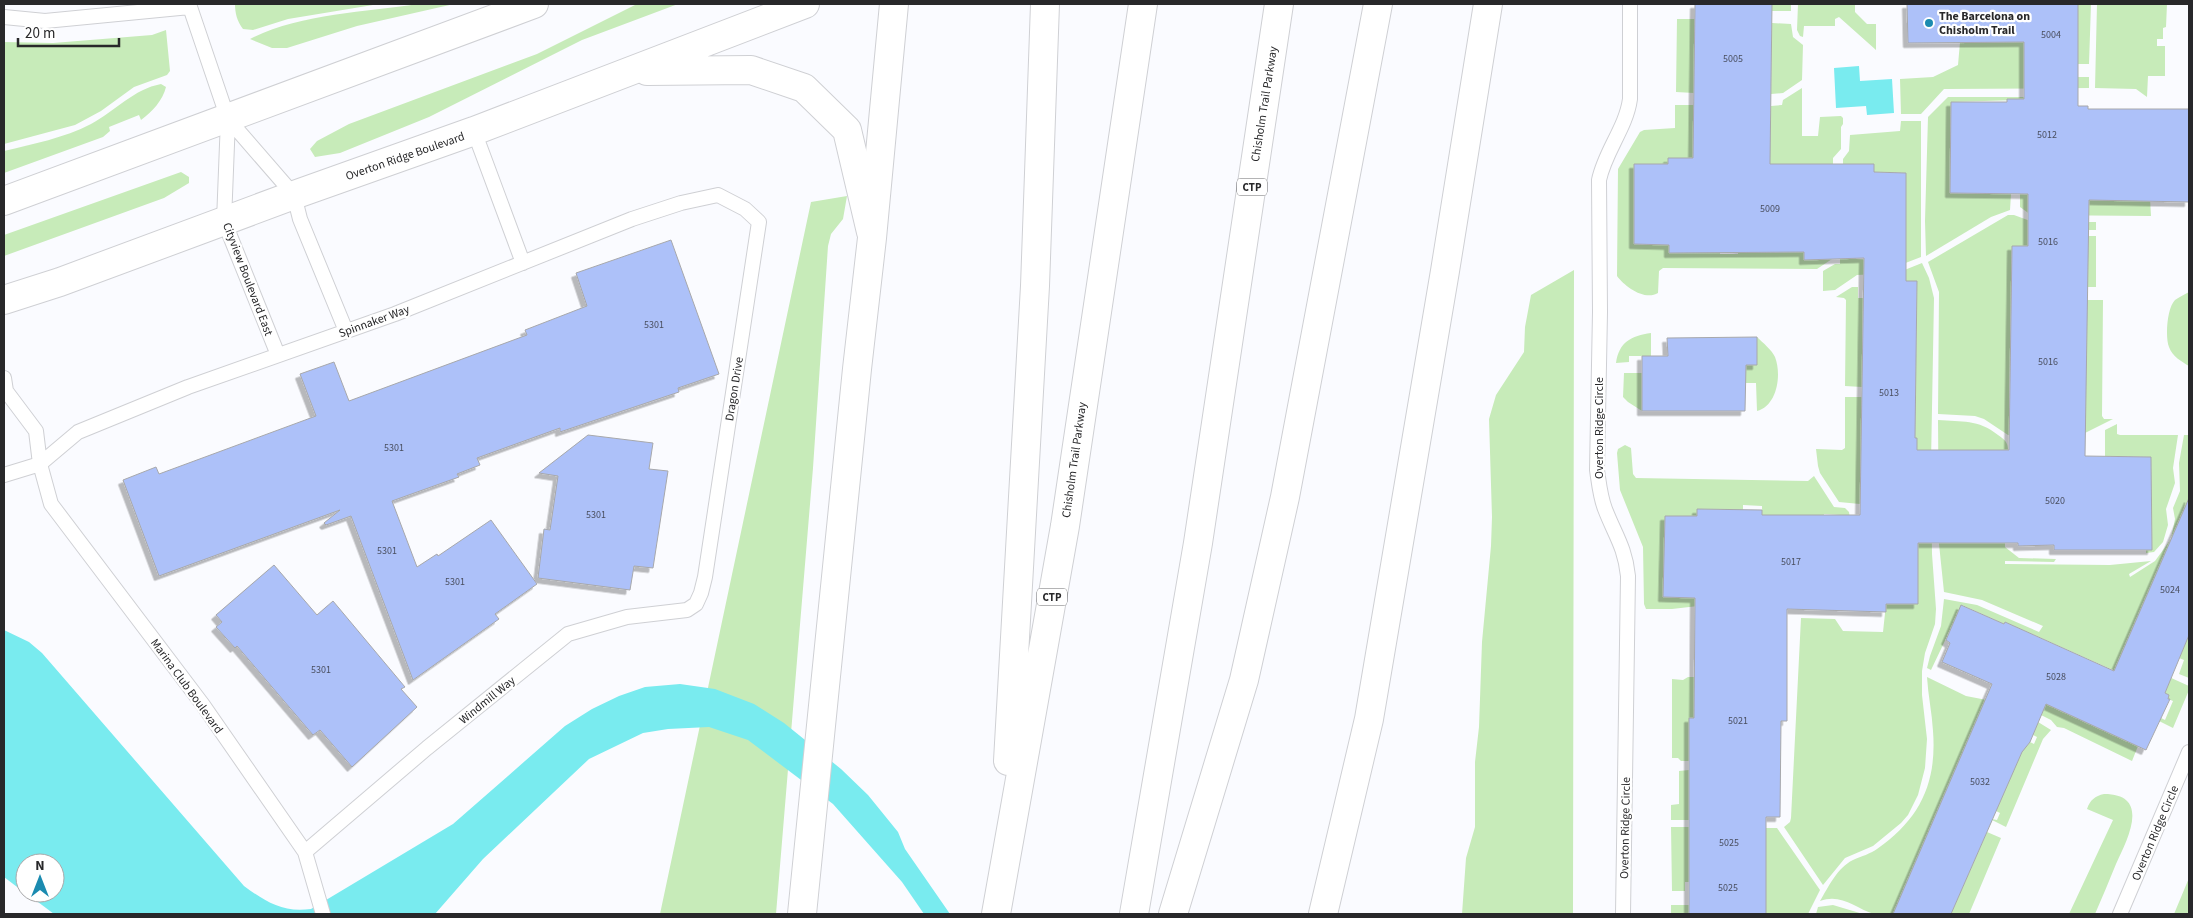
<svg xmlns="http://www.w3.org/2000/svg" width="2193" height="918" viewBox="0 0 2193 918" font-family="'Source Sans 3',sans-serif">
<defs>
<filter id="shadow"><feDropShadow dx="-4.5" dy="4.5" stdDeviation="0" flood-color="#0004"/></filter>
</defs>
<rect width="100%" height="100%" fill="#fafbff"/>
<path fill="#c7ebb9" d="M 235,4 L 379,4 L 288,19 L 253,30 L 243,29 C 237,21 235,13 235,4 Z
M 418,4 L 454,4 L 357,26 L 287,48 L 272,48 L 250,39 C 298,14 365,12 418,4 Z
M 637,4 L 678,4 L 582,40 L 429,117 L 340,153 L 315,157 L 310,149 L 317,141 L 349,124 L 537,54 Z
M 1772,4 L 1791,4 L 1791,11 L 1772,11 Z
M 1798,4 L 1855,4 L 1855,12 L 1867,24 L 1876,24 L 1876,50 L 1839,17 L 1835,19 L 1835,26 L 1804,26 L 1803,37 L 1800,36 L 1797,30 Z
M 2000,4 L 2024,4 L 2024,71 L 2063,77 L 2089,77 L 2089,88 L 1944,89 L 1921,114 L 1901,114 L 1900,79 L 1933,77 L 1958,65 L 1960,42 L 2000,21 Z
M 2078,4 L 2091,4 L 2089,64 L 2078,64 Z
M 2097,4 L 2167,4 L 2166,27 L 2163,28 L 2163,39 L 2157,39 L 2157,46 L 2165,46 L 2165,76 L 2148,76 L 2147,97 L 2136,89 L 2095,88 Z
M 1677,19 L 1695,19 L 1694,93 L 1676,92 Z
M 1772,23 L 1791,24 L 1793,37 L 1803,45 L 1802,80 L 1783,93 L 1771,94 Z
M 166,30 L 170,71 L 167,75 L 134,87 L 101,111 L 75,125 L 4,144 L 4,42 L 53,43 L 152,35 Z
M 161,84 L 166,87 C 163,100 152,112 141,120 L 139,115 L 109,127 L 110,131 L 103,137 L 4,173 L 4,151 C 33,144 64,138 91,124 C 115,111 134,89 161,84 Z
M 1802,88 L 1802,136 L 1818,136 L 1820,117 L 1841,116 L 1843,118 L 1843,124 L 1841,127 L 1841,149 L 1833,158 L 1833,166 L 1810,169 L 1810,164 L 1805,164 L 1804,172 L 1668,158 L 1668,164 L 1634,164 L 1634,244 L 1669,245 L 1670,253 L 1720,245 L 1720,254 L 1738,254 L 1738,245 L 1770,252 L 1804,252 L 1804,260 L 1832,259 L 1817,269 L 1663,268 L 1659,271 L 1658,293 C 1645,301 1625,287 1617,276 L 1618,169 L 1640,132 L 1644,130 L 1675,128 L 1675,105 L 1694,105 L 1770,146 L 1771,106 L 1782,105 L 1783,100 Z
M 1948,97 L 2046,97 L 2048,99 L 1951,102 L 1950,193 L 2011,194 L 2010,210 L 1991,217 L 1926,256 L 1925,221 L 1928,117 Z
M 1901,121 L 1921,121 L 1921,257 L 1877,274 L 1857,275 L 1835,290 L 1823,291 L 1823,271 L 1835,264 L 1840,264 L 1840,259 L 1846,259 L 1846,254 L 1855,255 L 1856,259 L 1873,260 L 1873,252 L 1906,252 L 1906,173 L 1874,172 L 1843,166 L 1843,159 L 1849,151 L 1850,135 L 1900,131 Z
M 181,172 L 189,177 L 189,183 L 164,198 L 4,256 L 4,235 Z
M 2020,194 L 2045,195 L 2087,200 L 2150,198 L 2151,216 L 2031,215 L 2020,207 Z
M 847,196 L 843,219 L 831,234 L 828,246 L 813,468 L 776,914 L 660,914 L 811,202 Z
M 2008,215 L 2014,215 L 2033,222 L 2096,222 L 2096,230 L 2068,230 L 2028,246 L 2012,246 L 2009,423 L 2085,424 L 2087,300 L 2103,300 L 2102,416 L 2104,419 L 2113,419 L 2081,435 L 2008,435 L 1984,419 L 1975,416 L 1938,414 L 1939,292 L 1928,262 Z
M 2068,236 L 2096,236 L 2096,287 L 2087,287 Z
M 1922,263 L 1929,278 L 1934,298 L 1931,463 L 1932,554 L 1936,609 L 1935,624 L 1925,653 L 1922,671 L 1922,695 L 1927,739 L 1925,768 L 1918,795 L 1908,815 L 1901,823 L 1873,846 L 1845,858 L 1823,885 L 1784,827 L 1790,822 L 1791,818 L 1801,618 L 1835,619 L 1843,631 L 1883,632 L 1886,604 L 1918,604 L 1917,438 L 1915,438 L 1917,281 L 1887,281 L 1887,277 Z
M 1574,270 L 1573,914 L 1462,914 L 1466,858 L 1475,827 L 1475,762 L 1479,727 L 1482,642 L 1491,546 L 1492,517 L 1489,419 L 1496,395 L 1524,352 L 1525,327 L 1531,295 Z
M 1852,287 L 1858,287 L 1858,298 L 1863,298 L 1862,387 L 1845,386 L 1846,300 L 1844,298 L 1836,297 Z
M 2189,292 L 2189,366 C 2182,362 2172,356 2169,347 C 2165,337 2167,308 2175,300 C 2179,297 2184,295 2189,292 Z
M 1651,333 L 1651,366 L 1757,365 L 1757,337 C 1763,343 1772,350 1775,357 C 1782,375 1777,406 1757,411 L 1756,383 L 1643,383 L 1642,411 L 1628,402 L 1623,397 L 1624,373 L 1646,373 L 1647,356 L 1629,356 L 1629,362 L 1616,363 C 1619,342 1631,336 1651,333 Z
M 1845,397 L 1862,397 L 1860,504 L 1839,502 L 1820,473 L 1818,466 L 1816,449 L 1842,450 L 1845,448 Z
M 1938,420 C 1962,422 1978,419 1998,435 C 2004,439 2008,442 2008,450 L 1958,451 L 1959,543 L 2005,543 L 2005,547 L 2019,558 L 2056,559 L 2054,562 L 2005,561 L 2005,564 L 2110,565 L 2151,561 L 2129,574 L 2130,577 L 2155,561 L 2171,539 L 2175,519 L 2173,508 L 2180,491 L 2179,463 L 2184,435 L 2189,435 L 2189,498 L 2123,651 L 2149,668 L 2189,686 L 2189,690 L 2173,728 L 2159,721 L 2161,718 L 2165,720 L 2173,701 L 2168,699 L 2169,695 L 2005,622 L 2004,624 L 1962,605 L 1931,670 L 1927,668 L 1930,656 L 1941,626 L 1944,599 L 1977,605 L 2039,632 L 2043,626 L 1982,600 L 1944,592 L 1939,544 Z
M 2117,424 L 2117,434 L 2120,435 L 2178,435 L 2173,468 L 2175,483 L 2166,509 L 2168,525 L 2163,542 L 2154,552 L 2146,553 L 2146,550 L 2152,550 L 2151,457 L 2105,456 L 2105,430 Z
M 1625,445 L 1631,448 L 1633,474 L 1636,478 L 1808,481 L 1814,476 L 1834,507 L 1845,508 L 1849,512 L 1850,519 L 1839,524 L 1840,515 L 1824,514 L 1823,524 L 1762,515 L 1762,506 L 1743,505 L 1743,514 L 1720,509 L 1697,509 L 1697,516 L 1665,516 L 1664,597 L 1695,598 L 1698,606 L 1672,609 L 1646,609 L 1644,604 L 1643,547 L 1620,490 L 1617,453 L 1618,449 Z
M 2189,635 L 2189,678 L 2179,674 L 2184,660 L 2179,658 Z
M 1688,677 L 1695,677 L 1694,718 L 1689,718 L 1689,761 L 1681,761 L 1678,758 L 1672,758 L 1672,679 L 1683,680 Z
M 1927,677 L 1966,696 L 1992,701 L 1895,911 L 1903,914 C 1894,914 1882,916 1874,914 C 1855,908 1841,893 1820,901 C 1829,886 1837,868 1853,860 C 1862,856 1870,854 1877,849 C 1920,819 1937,783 1933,731 C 1932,713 1928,695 1927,677 Z
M 2036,699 L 2138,746 L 2132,761 L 2064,728 L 2057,727 L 2051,720 L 2031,710 Z
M 2025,714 L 2051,730 L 2043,739 L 2006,827 L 1992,820 L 1992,819 L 1997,820 L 2000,813 L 1996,811 L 2022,751 L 2030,742 L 2034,744 L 2037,737 L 2033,735 Z
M 1689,770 L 1701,820 L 1671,820 L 1671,805 L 1679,804 L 1679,771 Z
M 2104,794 C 2152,794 2127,840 2116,864 C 2109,881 2102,898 2095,914 L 2069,914 L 2113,820 L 2087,809 C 2090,800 2095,796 2104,794 Z
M 1671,827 L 1703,827 L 1689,882 L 1685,882 L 1685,891 L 1672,891 Z
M 1744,828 L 1777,828 L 1820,890 L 1808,914 L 1766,914 L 1766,856 Z
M 1987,832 L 2001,838 L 1969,914 L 1951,914 Z
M 2189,878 L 2189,914 L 2174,914 Z
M 1671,905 L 1689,905 L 1689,914 L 1671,914 Z
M 1833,905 L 1863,914 L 1816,914 L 1818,907 Z"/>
<path fill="#79ebef" d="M 1859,66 L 1860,81 L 1892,79 L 1894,113 L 1867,115 L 1866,106 L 1836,108 L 1834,68 Z
M 4,630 L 29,642 L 42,653 L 244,886 C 266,902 283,913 311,909 L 453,824 L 565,726 L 592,709 L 619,696 L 645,687 L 680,684 L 715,689 L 754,704 L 784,723 L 841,769 L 868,795 L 898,832 L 905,849 L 950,914 L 924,914 L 902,882 L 833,804 L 748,740 L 709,727 L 668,729 L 643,733 L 589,759 L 483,859 L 435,914 L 54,914 L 26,893 L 55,893 L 55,863 L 25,863 L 25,893 L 4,877 Z"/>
<path fill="#adc1f9" stroke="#a7a8ab" filter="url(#shadow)" d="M 1695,4 L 1772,4 L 1770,164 L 1874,164 L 1874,172 L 1906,173 L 1906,281 L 1917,281 L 1915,438 L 1917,438 L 1917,450 L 2009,450 L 2012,246 L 2028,246 L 2028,194 L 1950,193 L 1951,102 L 2007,102 L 2007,99 L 2024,99 L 2024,42 L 1908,43 L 1907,4 L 2078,4 L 2078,106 L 2088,106 L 2088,109 L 2189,109 L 2189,202 L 2089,200 L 2085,456 L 2151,457 L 2152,550 L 2054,550 L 2054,545 L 2018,546 L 2018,543 L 1918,543 L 1918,604 L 1886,604 L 1886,612 L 1787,609 L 1787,721 L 1781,721 L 1780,817 L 1766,817 L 1766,914 L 1689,914 L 1689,718 L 1694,718 L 1695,598 L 1663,597 L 1665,516 L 1697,516 L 1697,509 L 1762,510 L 1762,515 L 1860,515 L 1864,258 L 1804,260 L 1804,252 L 1669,253 L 1669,245 L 1634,244 L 1634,164 L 1668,164 L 1668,158 L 1693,158 Z
M 671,240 L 719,374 L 678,388 L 679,392 L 560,432 L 560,428 L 477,458 L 480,465 L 457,474 L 459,477 L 392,501 L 417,567 L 437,554 L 438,556 L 491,520 L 537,584 L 495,614 L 499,619 L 413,680 L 351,516 L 326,525 L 324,523 L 340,510 L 159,576 L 123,480 L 156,467 L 159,474 L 316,416 L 300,374 L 334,362 L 349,401 L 527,335 L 525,330 L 587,306 L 576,273 Z
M 1757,337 L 1757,365 L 1746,365 L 1745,411 L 1642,411 L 1642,356 L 1668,356 L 1667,338 Z
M 588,435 L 653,443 L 649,469 L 668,471 L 653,568 L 634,566 L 630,590 L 538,578 L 544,529 L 550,530 L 558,476 L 539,473 Z
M 2189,498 L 2189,635 L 2165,693 L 2169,695 L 2168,699 L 2170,699 L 2146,750 L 2046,704 L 2030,742 L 2022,752 L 1951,914 L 1893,914 L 1992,684 L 1942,662 L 1950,643 L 1946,640 L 1961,605 L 2004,624 L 2005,622 L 2114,671 Z
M 274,565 L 317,615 L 333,601 L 405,687 L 401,689 L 417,707 L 352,767 L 320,730 L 313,735 L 237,646 L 235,648 L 216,627 L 222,622 L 216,615 Z"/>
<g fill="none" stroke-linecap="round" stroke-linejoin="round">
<defs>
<path id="lane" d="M 4,17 L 45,21 L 190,7 L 228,119 L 224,221 L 278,355
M 228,119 L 294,195 L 300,219 L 346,331
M 474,131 L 523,263
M 4,378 L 6,391 L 36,431 L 40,464 L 51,504 L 203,705 L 305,852 L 323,914
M 4,475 L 40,464 L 78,432 L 188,387 L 395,314 L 632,219 L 681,203 L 718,195 L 745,209 L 759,222 L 705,577 L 701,593 L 696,604 L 687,610 L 627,617 L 568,634 L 427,748 L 305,852
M 1623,914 L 1628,576 C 1625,547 1615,535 1605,509 C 1600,496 1599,483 1597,470 L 1600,312 L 1599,180 C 1605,151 1626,128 1630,99 L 1630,4
M 2120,914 L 2189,752"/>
<path id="secondary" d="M 647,71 L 751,70 L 804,88 L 847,130 L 871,232
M 4,201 L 534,4
M 4,300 L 60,282 L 294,195 L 474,131 L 805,4"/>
<path id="highway" d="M 1008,761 L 1035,286 L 1045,4
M 802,914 L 857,369 L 872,238 L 894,4
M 996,914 L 1065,526 L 1143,4
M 1134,914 L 1198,543 L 1279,4
M 1173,914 L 1244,680 L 1285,497 L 1378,4
M 1323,914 L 1369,719 L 1445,271 L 1488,4"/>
</defs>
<use href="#lane" stroke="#cfd0d4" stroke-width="16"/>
<use href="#secondary" stroke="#cfd0d4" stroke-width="30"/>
<use href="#highway" stroke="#cfd0d4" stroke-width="30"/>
<use href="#lane" stroke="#fff" stroke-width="14"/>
<use href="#secondary" stroke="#fff" stroke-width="28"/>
<use href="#highway" stroke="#fff" stroke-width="28"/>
</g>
<circle fill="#1b8bb0" stroke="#fff" stroke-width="2" cx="1929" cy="23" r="5"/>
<g text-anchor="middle" stroke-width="4.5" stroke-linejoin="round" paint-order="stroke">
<g font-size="10" fill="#494e5e">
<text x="2051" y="38">5004</text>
<text x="1733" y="62">5005</text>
<text x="2047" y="138">5012</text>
<text x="1770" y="212">5009</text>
<text x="2048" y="245">5016</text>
<text x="654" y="328">5301</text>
<text x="2048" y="365">5016</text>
<text x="1889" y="396">5013</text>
<text x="394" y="451">5301</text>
<text x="2055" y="504">5020</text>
<text x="596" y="518">5301</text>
<text x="387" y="554">5301</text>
<text x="1791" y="565">5017</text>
<text x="455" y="585">5301</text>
<text x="2170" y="593">5024</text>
<text x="321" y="673">5301</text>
<text x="2056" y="680">5028</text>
<text x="1738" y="724">5021</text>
<text x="1980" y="785">5032</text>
<text x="1729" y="846">5025</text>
<text x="1728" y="891">5025</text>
</g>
<g fill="#fff" stroke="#68686a" stroke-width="1">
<rect x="1237" y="178.5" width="30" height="17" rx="4"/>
<rect x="1037" y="588.5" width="30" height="17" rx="4"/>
</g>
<g font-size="11" font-weight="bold" fill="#28282a">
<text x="1252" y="191">CTP</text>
<text x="1052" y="601">CTP</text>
</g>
<g font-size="12" font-weight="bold" fill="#28282a" stroke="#fff" text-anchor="start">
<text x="1939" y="20">The Barcelona on<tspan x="1939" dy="14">Chisholm Trail</tspan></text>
</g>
<g font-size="12" fill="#28282a" stroke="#fff">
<text transform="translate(1264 104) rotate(-81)" y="4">Chisholm Trail Parkway</text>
<text transform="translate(405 156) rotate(-19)" y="4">Overton Ridge Boulevard</text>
<text transform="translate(248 279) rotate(69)" y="4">Cityview Boulevard East</text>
<text transform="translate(374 321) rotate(-20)" y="4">Spinnaker Way</text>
<text transform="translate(734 389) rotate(-81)" y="4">Dragon Drive</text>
<text transform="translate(1599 428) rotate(-90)" y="4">Overton Ridge Circle</text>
<text transform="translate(1074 460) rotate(-82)" y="4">Chisholm Trail Parkway</text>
<text transform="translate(187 686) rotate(54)" y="4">Marina Club Boulevard</text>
<text transform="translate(487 700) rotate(-39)" y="4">Windmill Way</text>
<text transform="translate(1625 828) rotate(-89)" y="4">Overton Ridge Circle</text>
<text transform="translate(2155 833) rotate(-67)" y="4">Overton Ridge Circle</text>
</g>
</g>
<rect width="2193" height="918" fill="none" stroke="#28282a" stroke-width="10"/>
<g transform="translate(40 878)"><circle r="24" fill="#ffffff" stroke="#a9a9aa"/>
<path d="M0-4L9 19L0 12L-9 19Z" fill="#1b8bb0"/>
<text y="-8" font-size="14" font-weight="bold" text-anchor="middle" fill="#28282a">N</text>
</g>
<path d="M18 38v8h101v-8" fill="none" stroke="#28282a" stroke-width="2.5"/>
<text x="25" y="38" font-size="15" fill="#28282a" stroke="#ffffff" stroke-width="4" paint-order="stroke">20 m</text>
</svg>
